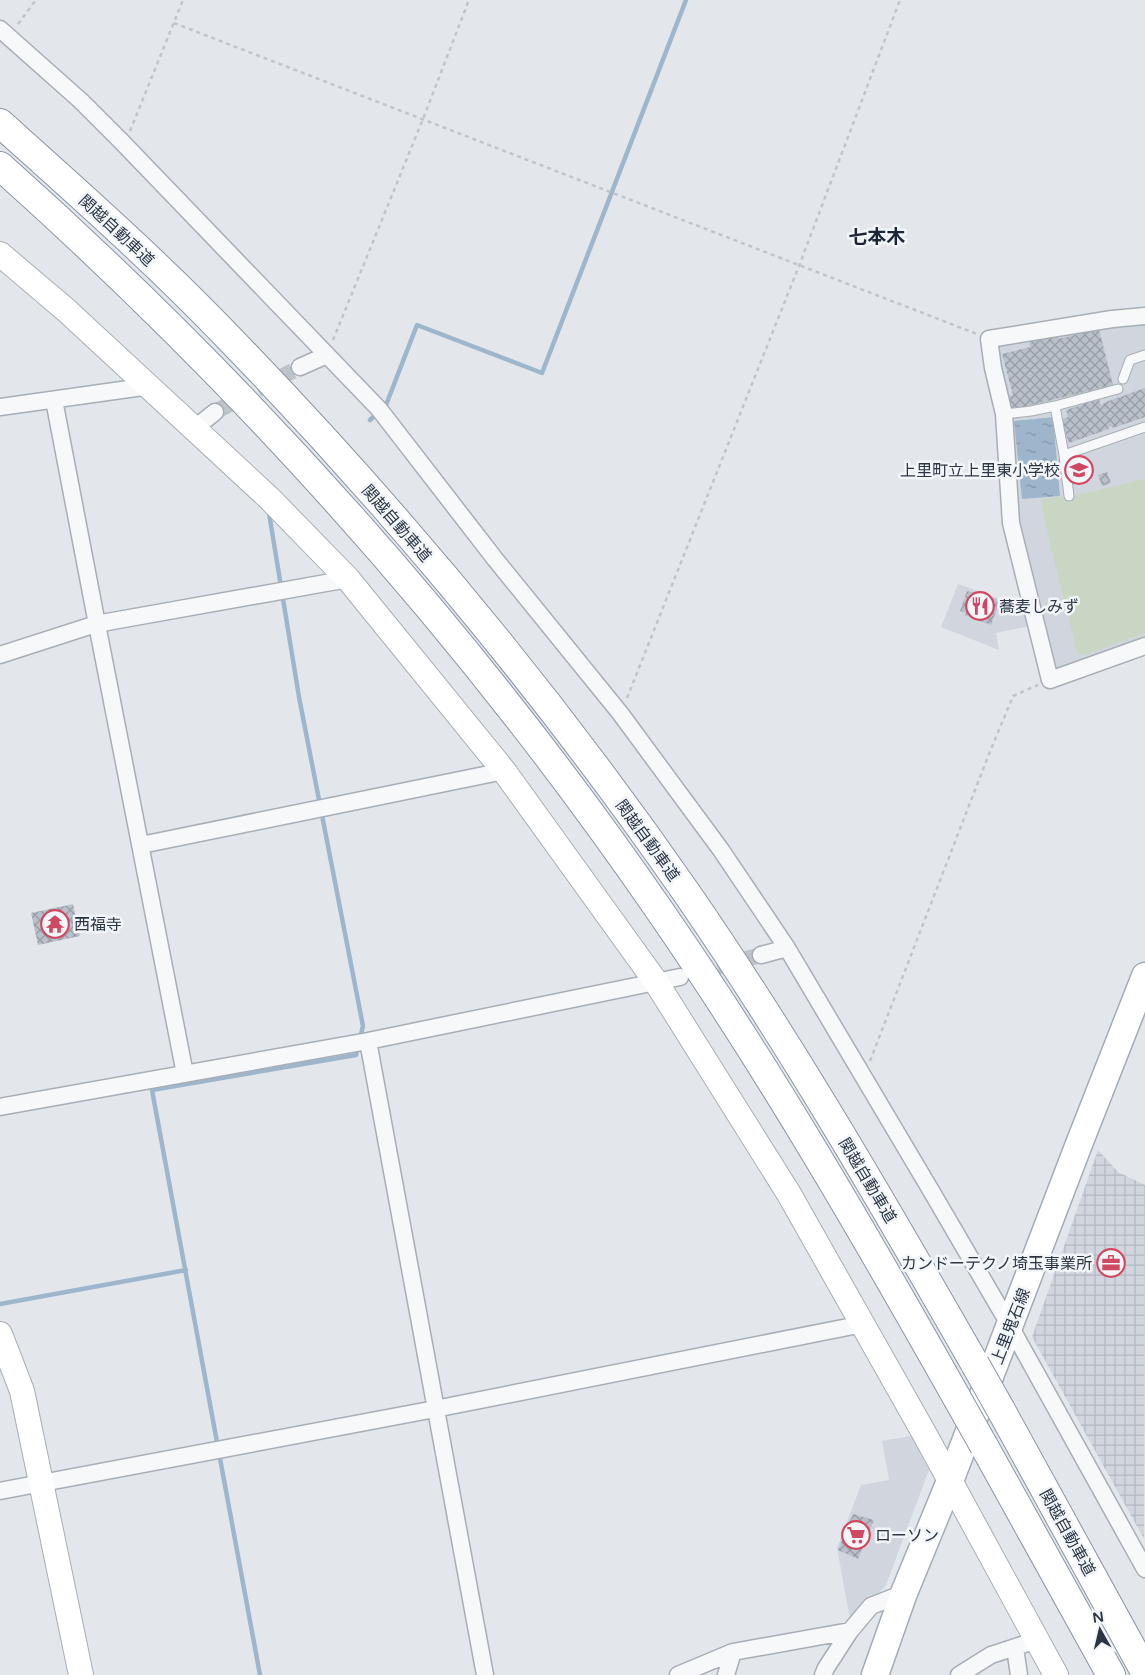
<svg xmlns="http://www.w3.org/2000/svg" width="1145" height="1675" viewBox="0 0 1145 1675" font-family="'Varela Round','Noto Sans JP',sans-serif">
<defs>
<pattern id="industrial-grid" width="8" height="8" patternUnits="userSpaceOnUse" patternTransform="scale(1.25)"><rect width="8" height="8" fill="#d1d6de"/><path d="M0 4h8M4 0v8" fill="none" stroke="#b4b8c0"/></pattern>
<pattern id="water-ripples" width="26" height="14" patternUnits="userSpaceOnUse" patternTransform="scale(1.25)"><rect width="26" height="14" fill="#9eb6cc"/><path d="M2 4q2-2 4 0t4 0M15 11q2-2 4 0t4 0" fill="none" stroke="#8195a7"/></pattern>
<pattern id="building-cross-hatch" width="8" height="8" patternUnits="userSpaceOnUse" patternTransform="scale(1.25)"><rect width="8" height="8" fill="#bac0c9"/><path d="M0 0l8 8M0 8l8-8" fill="none" stroke="#979da5"/></pattern>
</defs>
<rect width="100%" height="100%" fill="#e3e7ec"/>
<path fill="#d1d6de" d="M 1145,323 L 1145,640 L 1057,673 L 1053,670 L 1019,538 L 995,346 L 998,342 Z
M 958,584 L 1025,608 L 1030,626 L 996,633 L 999,650 L 941,627 Z
M 911,1436 L 929,1470 L 886,1585 L 851,1625 L 837,1548 L 861,1485 L 889,1480 L 882,1441 Z"/>
<path fill="url(#industrial-grid)" d="M 1098,1150 L 1118,1172 L 1145,1185 L 1144,1539 L 1032,1337 Z"/>
<path fill="#c9d6c4" d="M 1145,479 L 1145,633 L 1085,655 L 1077,652 L 1048,536 L 1041,499 L 1077,495 Z"/>
<path fill="url(#water-ripples)" d="M 1055,417 L 1055,428 L 1054,428 L 1060,496 L 1022,499 L 1014,421 Z"/>
<g fill="none" stroke-linecap="round" stroke-linejoin="round">
<path stroke="#9eb6cc" stroke-width="4.5" d="M 370,420 L 386,405 L 417,325 L 542,373 L 686,0
M 271,511 L 269,513 L 299,697 L 363,1026 L 360,1038
M 0,1304 L 186,1270
M 260,1675 L 152,1090 L 356,1055 L 358,1046"/>
</g>
<path fill="url(#building-cross-hatch)" d="M 1099,329 L 1113,385 L 1016,409 L 1016,407 L 1009,409 L 1006,397 L 1013,395 L 1002,354 L 1030,347 L 1029,341 L 1057,334 L 1058,339 Z
M 1145,388 L 1145,417 L 1113,428 L 1112,426 L 1108,427 L 1109,429 L 1069,443 L 1061,420 L 1068,417 L 1066,410 L 1099,399 L 1101,405 L 1104,404 L 1103,403 Z
M 1107,472 L 1111,483 L 1102,486 L 1098,475 Z
M 967,591 L 1000,600 L 991,625 L 965,615 L 966,613 L 960,611 Z
M 73,904 L 80,936 L 38,945 L 31,913 Z
M 853,1514 L 874,1520 L 858,1559 L 838,1550 Z"/>
<g fill="none" stroke-linecap="round" stroke-linejoin="round">
<path stroke="#bec3ca" stroke-width="16" stroke-dasharray="16 8" stroke-linecap="butt" d="M 215,412 L 300,367
M 694,973 L 761,955"/>
<defs>
<path id="lane" d="M 1123,379 L 1130,360 L 1145,355
M 1055,406 L 1118,389
M 1004,414 L 1031,411 L 1055,406 L 1064,455 L 1069,496
M 1064,455 L 1145,427"/>
<path id="street" d="M 0,29 L 81,101 L 122,142 L 379,409 L 495,559 L 620,713 L 721,850 L 787,948 L 933,1194 L 1010,1326 L 1145,1569
M 1145,316 L 1112,319 L 989,339 L 993,368 L 1004,414 L 1011,523 L 1050,680 L 1145,646
M 300,367 L 327,355
M 54,400 C 96,625 142,849 185,1074
M 0,407 L 150,386
M 195,428 L 215,412
M 0,655 L 96,624 L 348,579
M 141,845 L 504,771
M 761,955 L 787,948
M 368,1041 L 485,1675
M 0,1107 L 368,1041 L 680,977
M 0,1491 L 435,1409 L 863,1324
M 1015,1648 L 1019,1675
M 678,1675 L 733,1652 L 850,1631 L 871,1606 L 904,1593
M 726,1675 L 733,1652
M 823,1675 L 826,1668 L 850,1631
M 959,1675 L 991,1655 L 1037,1640"/>
<path id="secondary" d="M 0,254 L 66,310 L 269,498 L 348,579 L 504,771 L 656,982 L 789,1194 L 924,1433 L 1056,1675
M 0,1334 L 22,1391 L 81,1675"/>
<path id="primary" d="M 875,1675 L 904,1593 L 950,1481 L 1079,1144 L 1145,976"/>
<path id="highway" d="M 0,123 C 77,192 155,261 227,336 C 395,509 550,696 688,895 C 792,1046 884,1205 975,1364
M 0,166 C 249,388 473,639 662,914 C 769,1069 864,1233 957,1398
M 1001,1410 L 1145,1672
M 984,1446 L 1111,1675"/>
</defs>
<use href="#lane" stroke="#a8aeb6" stroke-width="11"/>
<use href="#street" stroke="#a8aeb6" stroke-width="19"/>
<use href="#secondary" stroke="#a8aeb6" stroke-width="26"/>
<use href="#primary" stroke="#a2acb8" stroke-width="29"/>
<use href="#highway" stroke="#8a95a3" stroke-width="30"/>
<path stroke="#c1c5cb" stroke-width="2.5" stroke-dasharray="4 4" stroke-linecap="butt" d="M 174,23 L 977,334
M 18,24 L 36,0
M 130,131 L 183,0
M 333,340 L 423,119 L 469,0
M 627,698 L 799,266 L 900,0
M 870,1061 L 989,754 L 1013,696 L 1038,685"/>
<use href="#lane" stroke="#f6f8fa" stroke-width="9"/>
<use href="#street" stroke="#f6f8fa" stroke-width="16"/>
<use href="#secondary" stroke="#fff" stroke-width="24"/>
<use href="#primary" stroke="#fff" stroke-width="26"/>
<use href="#highway" stroke="#fff" stroke-width="28"/>
<defs>
<path id="highway-bridge" d="M 975,1364 L 1001,1410
M 957,1398 L 984,1446"/>
</defs>
<use href="#highway-bridge" stroke="#8a95a3" stroke-width="30" stroke-linecap="butt"/>
<use href="#highway-bridge" stroke="#fff" stroke-width="28"/>
</g>
<defs>
<symbol id="school-ring" viewBox="-11 -11 22 22"><circle r="9.5" fill="#f3f6f9" stroke="#d14862" stroke-width="1.5"/><path d="M0-5L7-2L0 1L-7-2ZM-4 1L0 2.5L4 1V4Q0 6-4 4Z" fill="#d14862"/></symbol>
<symbol id="restaurant-ring" viewBox="-11 -11 22 22"><circle r="9.5" fill="#f3f6f9" stroke="#d14862" stroke-width="1.5"/><path d="M-5-6h1v4h1v-4h1v4h1v-4h1v5L-1.5 .5V6h-2V.5L-5-1ZM5-6V6H3V1.5H1.5Q1.5-4 5-6Z" fill="#d14862"/></symbol>
<symbol id="temple-ring" viewBox="-11 -11 22 22"><circle r="9.5" fill="#f3f6f9" stroke="#d14862" stroke-width="1.5"/><path d="M0-6L5-2H3V0L6.5 2.5H4V6H1.5V3h-3V6H-4V2.5H-6.5L-3 0V-2H-5Z" fill="#d14862"/></symbol>
<symbol id="office-ring" viewBox="-11 -11 22 22"><circle r="9.5" fill="#f3f6f9" stroke="#d14862" stroke-width="1.5"/><path d="M-6-3h4V-5.5h4V-3h4V5H-6ZM-1-4.5V-3h2v-1.5ZM-6 0V1H6V0Z" fill="#d14862"/></symbol>
<symbol id="supermarket-ring" viewBox="-11 -11 22 22"><circle r="9.5" fill="#f3f6f9" stroke="#d14862" stroke-width="1.5"/><path d="M-6-5.5h2.5l.6 2H6L4.5 2H-2.5L-4.4-4H-6ZM-1.5 3.2a1.3 1.3 0 1 0 .1 0ZM3 3.2a1.3 1.3 0 1 0 .1 0Z" fill="#d14862"/></symbol>
</defs>
<g fill-rule="evenodd">
<use href="#school-ring" x="1063" y="454" width="32" height="32"/>
<use href="#restaurant-ring" x="964" y="590" width="32" height="32"/>
<use href="#temple-ring" x="39" y="908" width="32" height="32"/>
<use href="#office-ring" x="1095" y="1247" width="32" height="32"/>
<use href="#supermarket-ring" x="840" y="1519" width="32" height="32"/>
</g>
<g text-anchor="middle" stroke-width="5" stroke-linejoin="round" paint-order="stroke">
<g font-size="16" fill="#2b3544" stroke="#f3f6f9">
<text transform="translate(117 230) rotate(43)" y="6">関越自動車道</text>
<text transform="translate(397 523) rotate(49)" y="6">関越自動車道</text>
<text transform="translate(648 840) rotate(54)" y="6">関越自動車道</text>
<text transform="translate(868 1180) rotate(59)" y="6">関越自動車道</text>
<text transform="translate(1010 1326) rotate(-69)" y="6">上里鬼石線</text>
<text transform="translate(1068 1532) rotate(61)" y="6">関越自動車道</text>
</g>
<g font-size="16" fill="#2b3544" stroke="#f3f6f9" text-anchor="start">
<text x="1060" y="476" text-anchor="end">上里町立上里東小学校</text>
<text x="999" y="612">蕎麦しみず</text>
<text x="74" y="930">西福寺</text>
<text x="1092" y="1269" text-anchor="end">カンドーテクノ埼玉事業所</text>
<text x="875" y="1541">ローソン</text>
</g>
<g font-size="19" font-weight="bold" fill="#1d2635" stroke="#f3f6f9">
<text x="877" y="243">七本木</text>
</g>
</g>
<g transform="translate(1100 1630) rotate(352)" stroke="#f3f6f9" stroke-width="4" paint-order="stroke">
<path d="M0-4L9 19L0 12L-9 19Z" fill="#2b3544"/>
<text y="-8" font-size="14" font-weight="bold" text-anchor="middle" fill="#2b3544">N</text>
</g>
</svg>
